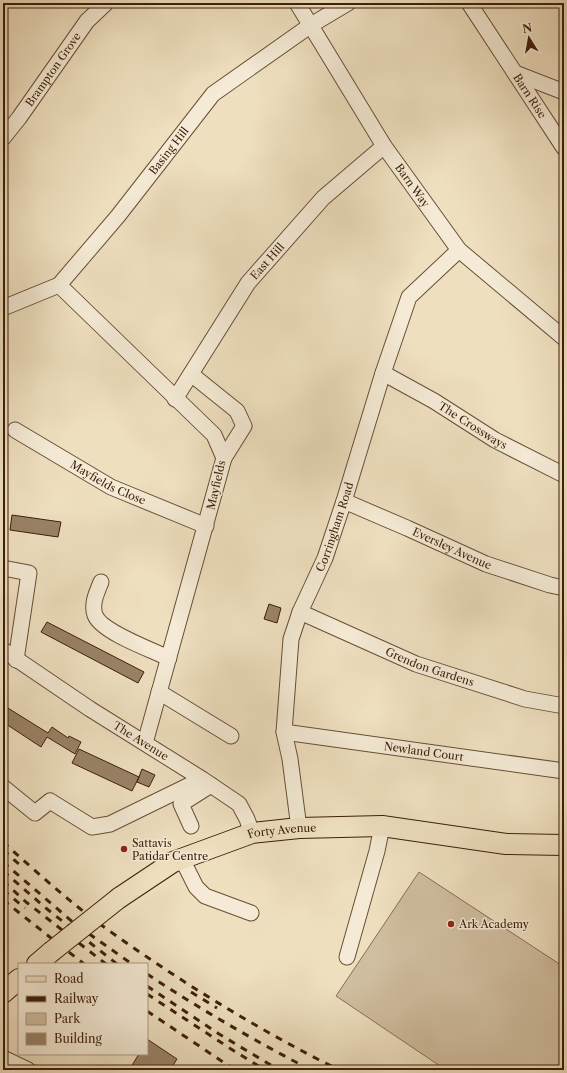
<svg xmlns="http://www.w3.org/2000/svg" width="567" height="1073" viewBox="0 0 567 1073" font-family="'Libre Caslon Text',serif">
<rect width="100%" height="100%" fill="#eedfbf"/>
<filter id="stains"><feTurbulence type="fractalNoise" baseFrequency=".005" numOctaves="4"/><feColorMatrix values="0 0 0 0 .2 0 0 0 0 .09 0 0 0 0 .02 0 0 0 .5 -.17"/></filter>
<radialGradient id="worn" r=".72"><stop offset=".6" stop-color="#630" stop-opacity="0"/><stop offset="1" stop-color="#630" stop-opacity=".3"/></radialGradient>
<path fill="#d0bea0" stroke="#866e54" d="M 419,872 L 564,967 L 564,1070 L 446,1070 L 336,996 Z"/>
<path fill="#998267" stroke="#3d1e08" d="M 12,515 L 61,522 L 58,537 L 10,530 Z
M 269,604 L 281,608 L 277,623 L 264,619 Z
M 47,622 L 144,672 L 138,683 L 41,632 Z
M 3,705 L 48,733 L 52,727 L 68,738 L 69,736 L 81,742 L 75,754 L 47,737 L 41,747 L 3,722 Z
M 79,749 L 139,777 L 132,791 L 72,763 Z
M 142,769 L 155,775 L 149,787 L 137,782 Z
M 147,1039 L 177,1059 L 170,1070 L 129,1070 L 139,1054 L 147,1054 Z"/>
<g fill="none" stroke-linecap="round" stroke-linejoin="round">
<defs>
<g id="minor">
<path id="s1" d="M 297,3 L 384,146 L 459,250 L 564,338"/>
<path id="s2" d="M 469,3 L 564,148"/>
<path d="M 515,73 L 564,92"/>
<path id="s3" d="M 3,138 L 19,118 L 87,21 L 106,3"/>
<path d="M 59,285 L 214,435 L 224,458 L 145,743"/>
<path id="s4" d="M 3,308 L 59,285 L 118,216 L 213,94 L 311,25 L 348,3"/>
<path id="s5" d="M 383,373 L 434,401 L 495,440 L 564,475"/>
<path d="M 191,374 L 237,411 L 244,426 L 224,458"/>
<path id="s6" d="M 175,399 L 248,283 L 323,198 L 384,146"/>
<path id="s7" d="M 15,430 L 111,487 L 206,526"/>
<path id="s8" d="M 344,501 L 407,528 L 486,564 L 550,585 L 564,588"/>
<path d="M 3,568 L 29,573 L 16,660"/>
<path d="M 101,582 C 97,592 91,604 95,615 C 101,632 152,650 169,658"/>
<path id="s9" d="M 300,612 L 416,664 L 525,699 L 564,706"/>
<path id="s10" d="M 3,650 L 90,709 L 202,779 L 239,804 L 247,819 L 252,833"/>
<path d="M 159,692 L 231,736"/>
<path id="s11" d="M 284,732 L 564,771"/>
<path d="M 3,787 L 35,813 L 50,801 L 92,827 L 110,824 L 202,779"/>
<path d="M 191,826 L 181,804 L 211,785"/>
<path id="s12" d="M 299,828 L 290,759 L 284,732 L 291,639 L 300,612 L 325,558 L 344,501 L 383,373 L 409,297 L 459,250"/>
<path d="M 182,859 L 196,887 L 205,896 L 251,913"/>
<path d="M 347,957 L 377,851 L 382,826"/>
<path d="M 3,1058 L 28,1070"/>
</g>
<g id="major">
<path id="s13" d="M 119,898 L 173,862 L 252,833 L 299,828 L 382,826 L 506,844 L 564,845"/>
<path d="M 37,964 L 51,952"/>
<path d="M 3,993 L 19,979"/>
</g>
</defs>
<use href="#minor" stroke="#694e36" stroke-width="17"/>
<use href="#major" stroke="#3d1e08" stroke-width="22"/>
<use href="#minor" stroke="#f4ead5" stroke-width="15"/>
<use href="#major" stroke="#eedfbf" stroke-width="20"/>
<path stroke="#3d1e08" stroke-width="3" stroke-dasharray="7 7" stroke-linecap="butt" d="M 3,842 C 32,868 62,895 93,919 C 171,976 253,1027 339,1070
M 3,850 L 20,865
M 3,862 L 75,924 L 132,964
M 3,871 L 47,909 L 117,964
M 3,881 L 26,902 L 106,964
M 3,890 L 25,908
M 3,900 L 84,964
M 147,974 C 200,1009 255,1041 311,1070
M 147,986 L 219,1034 L 279,1070
M 191,992 L 217,1008
M 147,994 L 231,1049 L 265,1070
M 147,1011 L 235,1070"/>
<defs>
<path id="major-bridge" d="M 51,952 L 119,898"/>
</defs>
<use href="#major-bridge" stroke="#3d1e08" stroke-width="22" stroke-linecap="butt"/>
<use href="#major-bridge" stroke="#eedfbf" stroke-width="20"/>
</g>
<g fill="#8f2418" stroke="#f4ead5" stroke-width="1.5">
<circle cx="124" cy="849" r="4"/>
<circle cx="451" cy="924" r="4"/>
</g>
<g text-anchor="middle" stroke-width="3" stroke-linejoin="round" paint-order="stroke">
<g font-size="11" fill="#3d1e08" stroke="#f4ead5">
<text dy="4" stroke="none"><textPath href="#s3" startOffset="85">Brampton Grove</textPath></text>
<text dy="4" stroke="none"><textPath href="#s2" startOffset="111">Barn Rise</textPath></text>
<text dy="4" stroke="none"><textPath href="#s4" startOffset="234">Basing Hill</textPath></text>
<text dy="4" stroke="none"><textPath href="#s1" startOffset="216">Barn Way</textPath></text>
<text dy="4" stroke="none"><textPath href="#s6" startOffset="166">East Hill</textPath></text>
<text dy="4" stroke="none"><textPath href="#s5" startOffset="104">The Crossways</textPath></text>
<text dy="4" stroke="none"><textPath href="#s7" startOffset="107">Mayfields Close</textPath></text>
<text transform="translate(216 485) rotate(-77)" y="4">Mayfields</text>
<text dy="4" stroke="none"><textPath href="#s12" startOffset="311">Corringham Road</textPath></text>
<text dy="4" stroke="none"><textPath href="#s8" startOffset="118">Eversley Avenue</textPath></text>
<text dy="4" stroke="none"><textPath href="#s9" startOffset="141">Grendon Gardens</textPath></text>
<text dy="4" stroke="none"><textPath href="#s10" startOffset="165">The Avenue</textPath></text>
<text dy="4" stroke="none"><textPath href="#s11" startOffset="141">Newland Court</textPath></text>
<text dy="4" stroke="none"><textPath href="#s13" startOffset="179">Forty Avenue</textPath></text>
</g>
<g font-size="11" fill="#3d1e08" stroke="#f4ead5" text-anchor="start">
<text x="132" y="847">Sattavis<tspan x="132" dy="13">Patidar Centre</tspan></text>
<text x="459" y="928">Ark Academy</text>
</g>
</g>
<rect width="567" height="1073" fill="none" stroke="#eedfbf" stroke-width="16"/>
<rect x="4" y="4" width="559" height="1065" fill="none" stroke="#3d1e08" stroke-width="2"/>
<rect x="8" y="8" width="551" height="1057" fill="none" stroke="#3d1e08"/>
<rect x="18" y="963" width="130" height="92" fill="#f4ead5" stroke="#ab9883"/>
<rect x="26" y="976" width="20" height="6" fill="#eedfbf" stroke="#ab9883"/>
<text x="54" y="983" font-size="12" fill="#3d1e08">Road</text>
<rect x="26" y="996" width="20" height="6" fill="#3d1e08" stroke="#ab9883"/>
<text x="54" y="1003" font-size="12" fill="#3d1e08">Railway</text>
<rect x="26" y="1013" width="20" height="12" fill="#d0bea0" stroke="#ab9883"/>
<text x="54" y="1023" font-size="12" fill="#3d1e08">Park</text>
<rect x="26" y="1033" width="20" height="12" fill="#998267" stroke="#ab9883"/>
<text x="54" y="1043" font-size="12" fill="#3d1e08">Building</text>
<g transform="translate(529 38) rotate(349)" stroke="#f4ead5" stroke-width="3" paint-order="stroke">
<path d="M0-3L7 15L0 10L-7 15Z" fill="#3d1e08"/>
<text y="-6" font-size="11" font-weight="bold" text-anchor="middle" fill="#3d1e08">N</text>
</g>
<rect width="100%" height="100%" filter="url(#stains)"/>
<rect width="100%" height="100%" fill="url(#worn)"/>
</svg>
